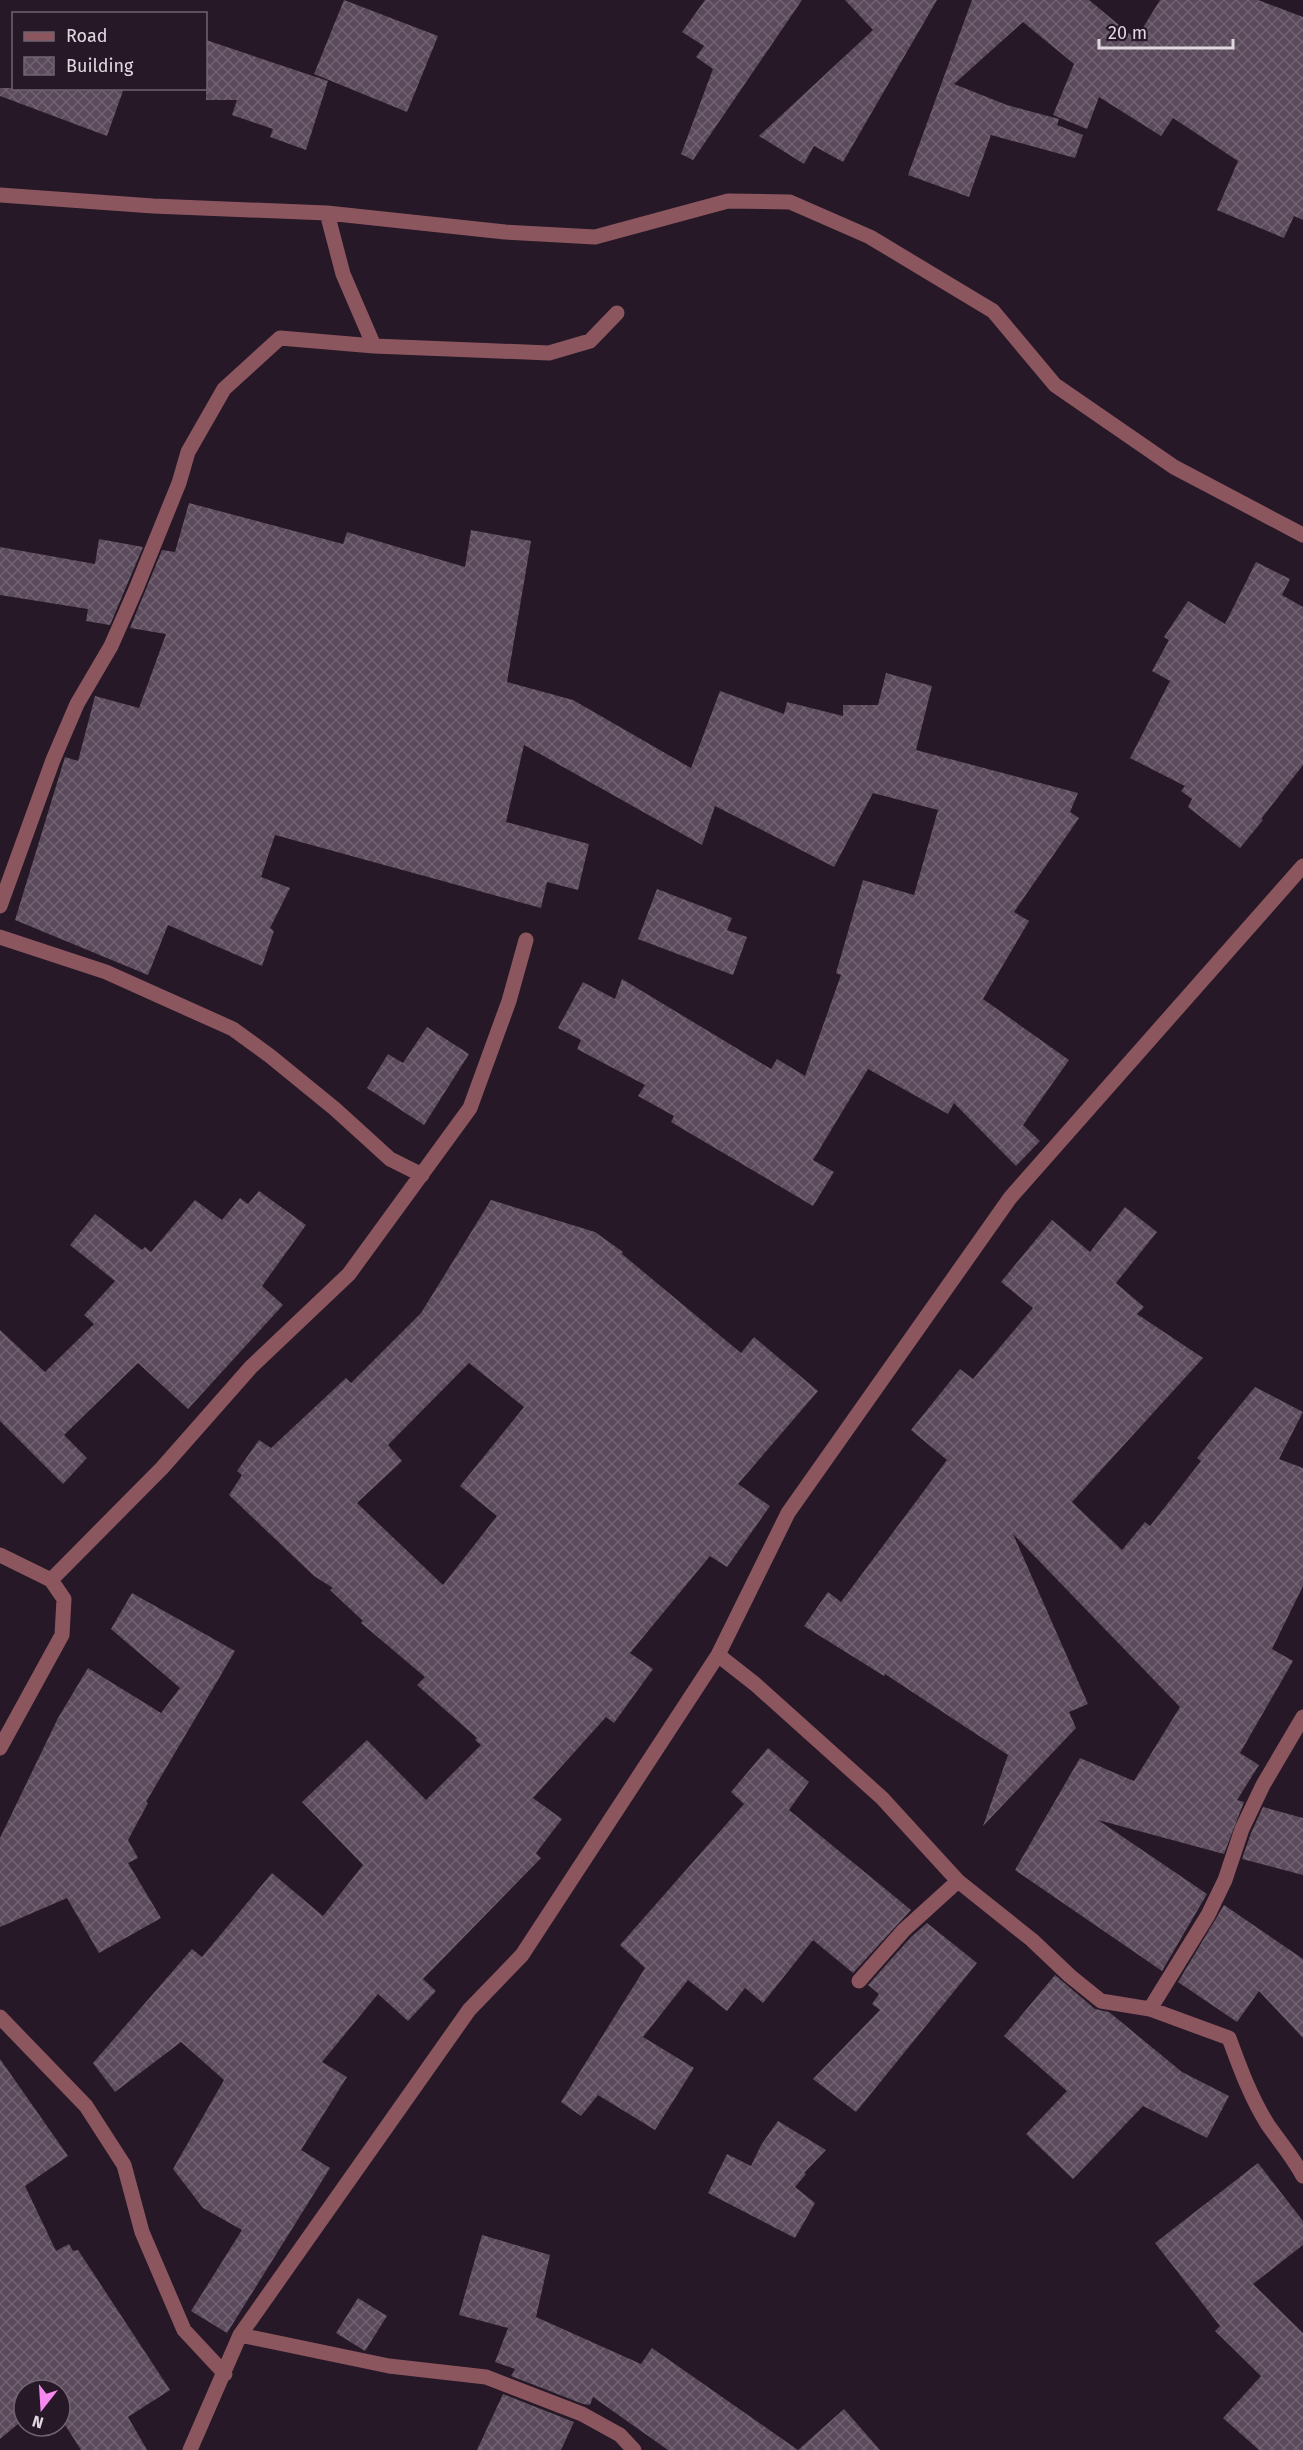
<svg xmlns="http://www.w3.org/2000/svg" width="1303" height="2450" viewBox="0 0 1303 2450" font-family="'Fira Sans',sans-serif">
<defs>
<pattern id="building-cross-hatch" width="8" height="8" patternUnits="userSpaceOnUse" patternTransform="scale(1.5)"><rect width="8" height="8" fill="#5b4a5b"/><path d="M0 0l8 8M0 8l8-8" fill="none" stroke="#726372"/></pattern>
</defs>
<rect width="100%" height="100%" fill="#261827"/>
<path fill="url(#building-cross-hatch)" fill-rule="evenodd" d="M 344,0 L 438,36 L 407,112 L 314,74 Z
M 705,0 L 802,0 L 693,160 L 681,154 L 713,69 L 696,57 L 704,46 L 682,32 Z
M 845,0 L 937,0 L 843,162 L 814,146 L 804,164 L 759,136 L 873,30 Z
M 972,0 L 1089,0 L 1136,39 L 1160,0 L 1258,0 L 1303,17 L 1303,220 L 1294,216 L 1284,238 L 1217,210 L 1238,161 L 1173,118 L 1161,136 L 1099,97 L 1087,129 L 1053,115 L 1074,64 L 1023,22 L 954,84 L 1007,105 L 1059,119 L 1057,125 L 1083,135 L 1075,158 L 991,135 L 969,197 L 908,175 Z
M 206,40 L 328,81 L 306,150 L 270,137 L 273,129 L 232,115 L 237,100 L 206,100 Z
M 0,88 L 124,88 L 107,136 L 0,96 Z
M 189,503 L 343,544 L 347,532 L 465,567 L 471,530 L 531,541 L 507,682 L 573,700 L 691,768 L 720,691 L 784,714 L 787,702 L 843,716 L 843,705 L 878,705 L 886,673 L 932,686 L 916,750 L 1078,793 L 1070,812 L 1079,818 L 1014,912 L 1029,921 L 983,999 L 1069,1060 L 1023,1125 L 1040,1141 L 1016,1166 L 954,1103 L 948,1114 L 868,1069 L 813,1160 L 834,1172 L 813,1206 L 671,1122 L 674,1116 L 638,1096 L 645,1085 L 577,1049 L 581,1040 L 558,1028 L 583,982 L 615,999 L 622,979 L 771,1069 L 777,1059 L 805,1076 L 841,975 L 836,973 L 863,880 L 914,895 L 938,810 L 873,793 L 834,867 L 715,806 L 702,845 L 524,745 L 506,822 L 589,844 L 578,890 L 547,882 L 541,908 L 275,835 L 261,877 L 290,888 L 270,928 L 274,931 L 262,966 L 168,925 L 148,975 L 15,920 L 65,757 L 78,761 L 95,696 L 139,708 L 166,634 L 130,628 L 162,550 L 175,552 Z
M 99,539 L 143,547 L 110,625 L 86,621 L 88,609 L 0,595 L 0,547 L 95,564 Z
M 1256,562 L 1290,579 L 1282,595 L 1303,607 L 1303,765 L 1261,819 L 1263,820 L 1240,848 L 1188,807 L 1192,799 L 1181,791 L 1185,786 L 1130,758 L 1170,681 L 1152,671 L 1169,640 L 1164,637 L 1188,601 L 1225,624 Z
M 657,889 L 732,918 L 727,930 L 747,937 L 733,975 L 638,939 Z
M 427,1027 L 469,1054 L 424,1125 L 367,1088 L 388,1054 L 403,1063 Z
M 259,1191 L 306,1225 L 262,1286 L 283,1305 L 188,1409 L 138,1363 L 64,1435 L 87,1458 L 63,1484 L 0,1421 L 0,1330 L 45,1372 L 94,1324 L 84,1315 L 115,1281 L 70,1245 L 95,1214 L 142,1250 L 145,1247 L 151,1252 L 195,1200 L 222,1220 L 240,1198 L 248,1204 Z
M 491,1200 L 595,1232 L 623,1252 L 622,1254 L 741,1353 L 754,1337 L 818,1391 L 738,1484 L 770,1506 L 727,1567 L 710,1556 L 630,1653 L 653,1669 L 614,1723 L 606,1717 L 533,1798 L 562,1819 L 536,1853 L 541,1858 L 423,1979 L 436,1991 L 408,2021 L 378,1994 L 322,2062 L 347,2077 L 301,2150 L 330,2168 L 227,2333 L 191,2311 L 242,2230 L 203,2208 L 173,2169 L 224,2080 L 181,2042 L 115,2092 L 93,2063 L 192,1949 L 202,1957 L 272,1873 L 323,1916 L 363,1865 L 302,1802 L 367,1740 L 426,1800 L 481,1745 L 475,1740 L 477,1738 L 417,1685 L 425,1677 L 361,1623 L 363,1621 L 330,1590 L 333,1588 L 314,1576 L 229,1495 L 242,1475 L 237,1471 L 259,1440 L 271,1448 L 346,1378 L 351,1383 L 421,1313 ZM 469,1363 L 524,1407 L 460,1486 L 497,1516 L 443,1585 L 357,1503 L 402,1461 L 388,1445 Z
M 1125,1207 L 1157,1232 L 1116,1283 L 1144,1307 L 1137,1314 L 1203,1358 L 1072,1502 L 1122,1550 L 1145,1522 L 1150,1526 L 1201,1461 L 1197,1458 L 1255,1387 L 1303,1412 L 1279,1459 L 1303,1468 L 1303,1586 L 1272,1649 L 1293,1661 L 1240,1753 L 1259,1765 L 1237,1800 L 1244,1802 L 1224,1854 L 1098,1820 L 1207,1894 L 1162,1971 L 1015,1870 L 1080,1758 L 1134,1781 L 1180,1707 L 1013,1534 L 1088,1704 L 1069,1712 L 1076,1728 L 983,1826 L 1008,1755 L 885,1674 L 884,1676 L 804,1626 L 828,1592 L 841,1602 L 947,1460 L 911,1430 L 960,1369 L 973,1379 L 1033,1308 L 1001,1282 L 1052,1220 L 1090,1252 Z
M 132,1593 L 235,1651 L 146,1802 L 148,1803 L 128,1840 L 138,1858 L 128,1863 L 161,1918 L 99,1953 L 67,1898 L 0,1927 L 0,1838 L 58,1718 L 88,1668 L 161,1713 L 180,1688 L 111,1629 Z
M 768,1748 L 809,1782 L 789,1810 L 911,1910 L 853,1973 L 813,1940 L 763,2003 L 745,1988 L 727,2011 L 688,1980 L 643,2037 L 694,2068 L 655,2130 L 598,2095 L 581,2116 L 561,2102 L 645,1968 L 620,1945 L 744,1804 L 731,1792 Z
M 1263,1807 L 1303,1818 L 1303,1875 L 1242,1859 L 1251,1833 Z
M 1224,1905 L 1303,1959 L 1303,2038 L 1259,1991 L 1237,2022 L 1178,1982 Z
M 927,1923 L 977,1963 L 856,2112 L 813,2079 L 880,2010 L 872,2004 L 879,1994 L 868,1985 L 911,1937 Z
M 1055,1975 L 1095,2009 L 1109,2012 L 1182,2072 L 1229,2096 L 1207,2138 L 1143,2106 L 1073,2179 L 1026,2134 L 1067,2091 L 1004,2036 Z
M 0,2059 L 68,2156 L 25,2186 L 56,2251 L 69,2244 L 73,2251 L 78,2250 L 170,2390 L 128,2417 L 147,2450 L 81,2450 L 60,2417 L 60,2390 L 24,2390 L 24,2419 L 0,2439 Z
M 778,2121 L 826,2150 L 804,2173 L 806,2174 L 795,2187 L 815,2203 L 795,2238 L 708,2193 L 727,2154 L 751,2166 L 761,2145 Z
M 1258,2163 L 1303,2221 L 1303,2245 L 1253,2284 L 1303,2333 L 1303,2450 L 1259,2450 L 1223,2418 L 1261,2376 L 1215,2331 L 1220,2326 L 1155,2243 Z
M 482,2235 L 550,2255 L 536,2317 L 641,2364 L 652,2348 L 798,2450 L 844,2409 L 880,2450 L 668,2450 L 593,2397 L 590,2405 L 583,2404 L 511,2376 L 515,2369 L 495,2362 L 508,2328 L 459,2315 Z
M 358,2298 L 387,2316 L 365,2351 L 336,2333 Z
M 503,2394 L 574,2422 L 561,2450 L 477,2450 Z"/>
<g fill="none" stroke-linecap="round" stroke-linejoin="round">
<path stroke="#8c565f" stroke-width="15" d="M 0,195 L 153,206 L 327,213 L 505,232 L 595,237 L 728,201 L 790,202 L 870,237 L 993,311 L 1055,385 L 1174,467 L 1303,535
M 327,213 L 343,274 L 374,346
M 0,906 L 53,760 L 77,704 L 111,646 L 136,589 L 179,483 L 188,452 L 224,389 L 280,338 L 374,346 L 549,353 L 590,341 L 617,313
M 0,937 L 106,972 L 233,1029 L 270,1056 L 335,1109 L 390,1159 L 422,1175
M 0,1555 L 51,1580 L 64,1599 L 62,1635 L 0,1748
M 51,1580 L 162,1468 L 251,1367 L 349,1274 L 470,1108 L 509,1001 L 526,940
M 718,1655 L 755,1684 L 882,1798 L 958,1881 L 1032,1940 L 1070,1976 L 1101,2001 L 1150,2009 L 1229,2038 C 1240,2068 1251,2098 1268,2125 C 1280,2142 1293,2157 1303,2176
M 859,1981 L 904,1930 L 958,1881
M 1150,2009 L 1208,1915 L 1225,1880 L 1242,1829 L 1263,1785 L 1303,1717
M 0,2017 L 86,2106 L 124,2165 L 142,2232 L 184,2330 L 225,2374
M 240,2335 L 389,2366 L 486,2377 L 582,2414 L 620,2435 L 634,2450
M 190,2450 L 240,2335 L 469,2010 L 522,1955 L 718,1655 L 788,1513 L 1010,1198 L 1303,866"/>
</g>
<rect x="12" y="12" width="195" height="78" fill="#261827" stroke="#716471" stroke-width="1.5"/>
<rect x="24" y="32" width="30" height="9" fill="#8c565f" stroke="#716471" stroke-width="1.5"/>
<text x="66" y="42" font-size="18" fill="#e1d7e1">Road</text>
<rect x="24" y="57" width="30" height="18" fill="url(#building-cross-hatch)" stroke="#716471" stroke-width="1.5"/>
<text x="66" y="72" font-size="18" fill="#e1d7e1">Building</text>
<g transform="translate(42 2408) rotate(197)"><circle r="28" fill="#261827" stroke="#716471" stroke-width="1.5"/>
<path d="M0-4.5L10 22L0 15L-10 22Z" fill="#f589ee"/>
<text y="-9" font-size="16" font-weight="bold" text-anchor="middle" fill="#e1d7e1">N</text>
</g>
<path d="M1099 39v9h134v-9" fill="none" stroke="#e1d7e1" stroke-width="3"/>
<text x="1108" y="39" font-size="18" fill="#e1d7e1" stroke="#261827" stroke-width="4.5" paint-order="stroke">20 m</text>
</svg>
